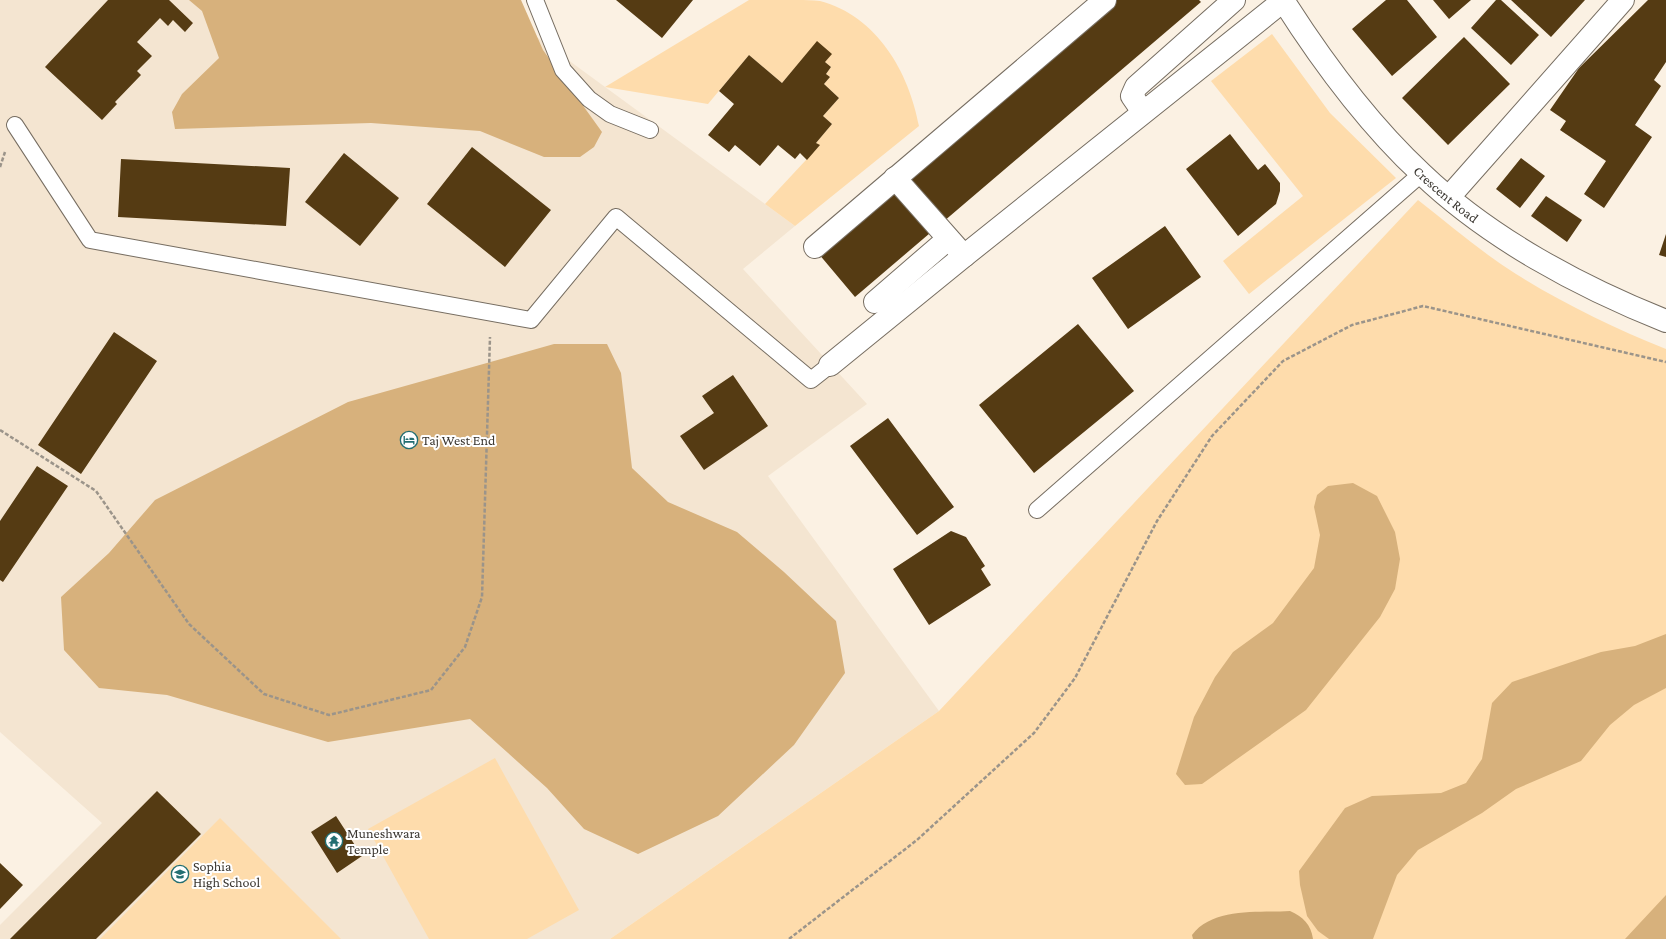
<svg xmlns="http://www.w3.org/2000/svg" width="1666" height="939" viewBox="0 0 1666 939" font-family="'Crimson Pro',serif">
<rect width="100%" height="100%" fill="#fbf1e3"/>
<path fill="#f4e5d1" d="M 0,0 L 486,0 L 795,226 L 743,269 L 867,404 L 768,476 L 939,711 L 610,939 L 0,939 L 0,925 L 102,823 L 0,732 Z"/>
<path fill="#fedcac" d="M 749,0 C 766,0 782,0 798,0 C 805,0 813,0 820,1 C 877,16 909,72 919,126 L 795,226 L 765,204 L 819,146 L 816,143 L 832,124 L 823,116 L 839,98 L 824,84 L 830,77 L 826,74 L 831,67 L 825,62 L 817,42 L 782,83 L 749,55 L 708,104 L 605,87 Z
M 1272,34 L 1330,113 L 1396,178 L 1249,294 L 1223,261 L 1303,196 L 1211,81 Z
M 1418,200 C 1450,225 1481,252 1516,274 C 1564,304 1614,328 1666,349 L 1666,939 L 610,939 L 939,711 Z
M 495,758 L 579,910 L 527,939 L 429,939 L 368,829 Z
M 220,818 L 341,939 L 100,939 Z"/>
<path fill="#d7b17c" d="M 189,0 L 521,0 L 543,50 L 602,132 L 594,147 L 580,157 L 544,157 L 480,131 L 371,123 L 175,129 L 172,112 L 182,94 L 219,58 L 202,11 Z
M 554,344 L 607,344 L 621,373 L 632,468 L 668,502 L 737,532 L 784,572 L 836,621 L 845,673 L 794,745 L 718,816 L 638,854 L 584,829 L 547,788 L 470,719 L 328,742 L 167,695 L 99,688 L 64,650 L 61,597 L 109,553 L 155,500 L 348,402 Z
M 1353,483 L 1377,496 L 1395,532 L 1400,559 L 1395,589 L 1380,617 L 1306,710 L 1202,784 L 1185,785 L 1176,774 L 1194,717 L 1215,677 L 1233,652 L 1273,623 L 1314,568 L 1320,535 L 1314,507 L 1317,495 L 1328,486 Z
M 1666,634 L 1666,688 L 1634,705 L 1610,725 L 1581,761 L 1516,789 L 1482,813 L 1418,850 L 1397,875 L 1373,939 L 1329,939 L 1318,931 L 1307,916 L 1300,885 L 1299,871 L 1345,808 L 1372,796 L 1441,793 L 1466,783 L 1482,759 L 1492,703 L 1512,682 L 1601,652 L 1635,646 Z
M 1666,895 L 1666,939 L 1625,939 Z"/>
<path fill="#caa570" d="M 1290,911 C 1303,917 1311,924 1313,939 L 1193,939 L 1192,935 C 1213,907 1258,913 1290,911 Z"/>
<path fill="#553b13" d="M 108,0 L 169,0 L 193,23 L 185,32 L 173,20 L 168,26 L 160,18 L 137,42 L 152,56 L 137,71 L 141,75 L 115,102 L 117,104 L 102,120 L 45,67 Z
M 616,0 L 693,0 L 662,38 Z
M 1117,0 L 1199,0 L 1201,2 L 855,297 L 818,253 Z
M 1386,0 L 1407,0 L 1437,37 L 1392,76 L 1352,29 Z
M 1433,0 L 1471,0 L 1449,19 Z
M 1496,0 L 1501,0 L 1539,35 L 1511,65 L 1471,28 Z
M 1511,0 L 1585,0 L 1551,37 Z
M 1648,0 L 1666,0 L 1666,62 L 1654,80 L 1661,86 L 1635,125 L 1652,137 L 1604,208 L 1584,194 L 1606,161 L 1560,130 L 1566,121 L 1550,110 L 1579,68 Z
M 1464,37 L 1510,84 L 1448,145 L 1402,98 Z
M 817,41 L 832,54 L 825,62 L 831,67 L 826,74 L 830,77 L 824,84 L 839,98 L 823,116 L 832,124 L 816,143 L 820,145 L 807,160 L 800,153 L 795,159 L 778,145 L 760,166 L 735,145 L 729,152 L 708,135 L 734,104 L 719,91 L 749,55 L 782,83 Z
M 1230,134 L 1258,170 L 1265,164 L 1280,183 L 1280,191 L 1276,204 L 1238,236 L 1186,169 Z
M 472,147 L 551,210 L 505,267 L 427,204 Z
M 344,153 L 399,198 L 360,246 L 305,202 Z
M 1521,158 L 1545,176 L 1520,208 L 1496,189 Z
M 121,159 L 290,168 L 286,226 L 118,217 Z
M 1546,196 L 1582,220 L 1567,242 L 1531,216 Z
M 1165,226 L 1201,277 L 1128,329 L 1092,278 Z
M 1666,234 L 1666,257 L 1659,255 Z
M 1078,324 L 1134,391 L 1034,473 L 979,405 Z
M 114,332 L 157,361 L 81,474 L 38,445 Z
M 733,375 L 768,426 L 704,470 L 680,436 L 714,413 L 702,396 Z
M 888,418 L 954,507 L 917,535 L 850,446 Z
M 37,466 L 68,486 L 3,582 L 0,580 L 0,521 Z
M 951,531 L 966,537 L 985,566 L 981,569 L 991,585 L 929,625 L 893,569 Z
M 157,791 L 201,834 L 96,939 L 10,939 Z
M 336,816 L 362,856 L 337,873 L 311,832 Z
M 0,863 L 23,885 L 0,909 Z"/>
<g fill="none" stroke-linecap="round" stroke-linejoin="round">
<defs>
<path id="lane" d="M 535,0 L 563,70 L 589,99 L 610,114 L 650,130
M 15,125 L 90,240 L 531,320 L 616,217 L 811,380 L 830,365
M 1037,510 L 1421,174"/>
<g id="street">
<path id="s1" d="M 1283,0 C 1323,63 1367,123 1422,174 C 1489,238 1580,287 1666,321"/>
<path d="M 1143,112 L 1132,96 L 1136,87 L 1234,0"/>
<path d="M 895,178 L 964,256"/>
<path d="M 1449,197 L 1623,0"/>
<path d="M 815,247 L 1105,0"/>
<path d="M 875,302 L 948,239"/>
<path d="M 830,365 L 964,256 L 1283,1"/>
</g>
</defs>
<use href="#lane" stroke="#766d61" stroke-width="18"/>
<use href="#street" stroke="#766d61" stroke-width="24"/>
<path stroke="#9b948a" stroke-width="2.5" stroke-dasharray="4 2" stroke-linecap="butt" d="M 0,167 L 5,152
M 0,430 L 96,491 L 189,624 L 264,694 L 329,715 L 431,690 L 465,647 L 482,597 L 490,337
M 789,939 L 917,840 L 1034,733 L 1075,678 L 1157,521 L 1212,436 L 1283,361 L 1352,325 L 1423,306 L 1666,362"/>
<use href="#lane" stroke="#fff" stroke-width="16"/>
<use href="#street" stroke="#fff" stroke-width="22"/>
</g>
<defs>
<symbol id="hotel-ring" viewBox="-11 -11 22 22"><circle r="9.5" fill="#fff" stroke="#236e71" stroke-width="1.5"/><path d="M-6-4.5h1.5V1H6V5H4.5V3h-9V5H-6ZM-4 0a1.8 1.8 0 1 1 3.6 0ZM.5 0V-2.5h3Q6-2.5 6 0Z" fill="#236e71"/></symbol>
<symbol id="temple-ring" viewBox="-11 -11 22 22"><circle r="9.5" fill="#fff" stroke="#236e71" stroke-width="1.5"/><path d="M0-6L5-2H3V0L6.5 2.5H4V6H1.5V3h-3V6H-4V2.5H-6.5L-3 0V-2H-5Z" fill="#236e71"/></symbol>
<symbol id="school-ring" viewBox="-11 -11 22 22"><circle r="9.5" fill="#fff" stroke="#236e71" stroke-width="1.5"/><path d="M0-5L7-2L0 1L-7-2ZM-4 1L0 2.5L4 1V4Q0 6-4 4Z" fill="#236e71"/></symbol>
</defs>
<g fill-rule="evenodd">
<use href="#hotel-ring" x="399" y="430" width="20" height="20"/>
<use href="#temple-ring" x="324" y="831" width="20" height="20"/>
<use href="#school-ring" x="170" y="864" width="20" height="20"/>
</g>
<g text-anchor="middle" stroke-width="4" stroke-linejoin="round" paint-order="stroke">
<g font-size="14" fill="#3b3731" stroke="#fff">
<text dy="5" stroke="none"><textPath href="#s1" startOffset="255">Crescent Road</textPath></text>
</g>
<g font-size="14" fill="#3b3731" stroke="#fff" text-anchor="start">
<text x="422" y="445">Taj West End</text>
<text x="347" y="838">Muneshwara<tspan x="347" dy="16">Temple</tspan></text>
<text x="193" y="871">Sophia<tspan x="193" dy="16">High School</tspan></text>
</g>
</g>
</svg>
